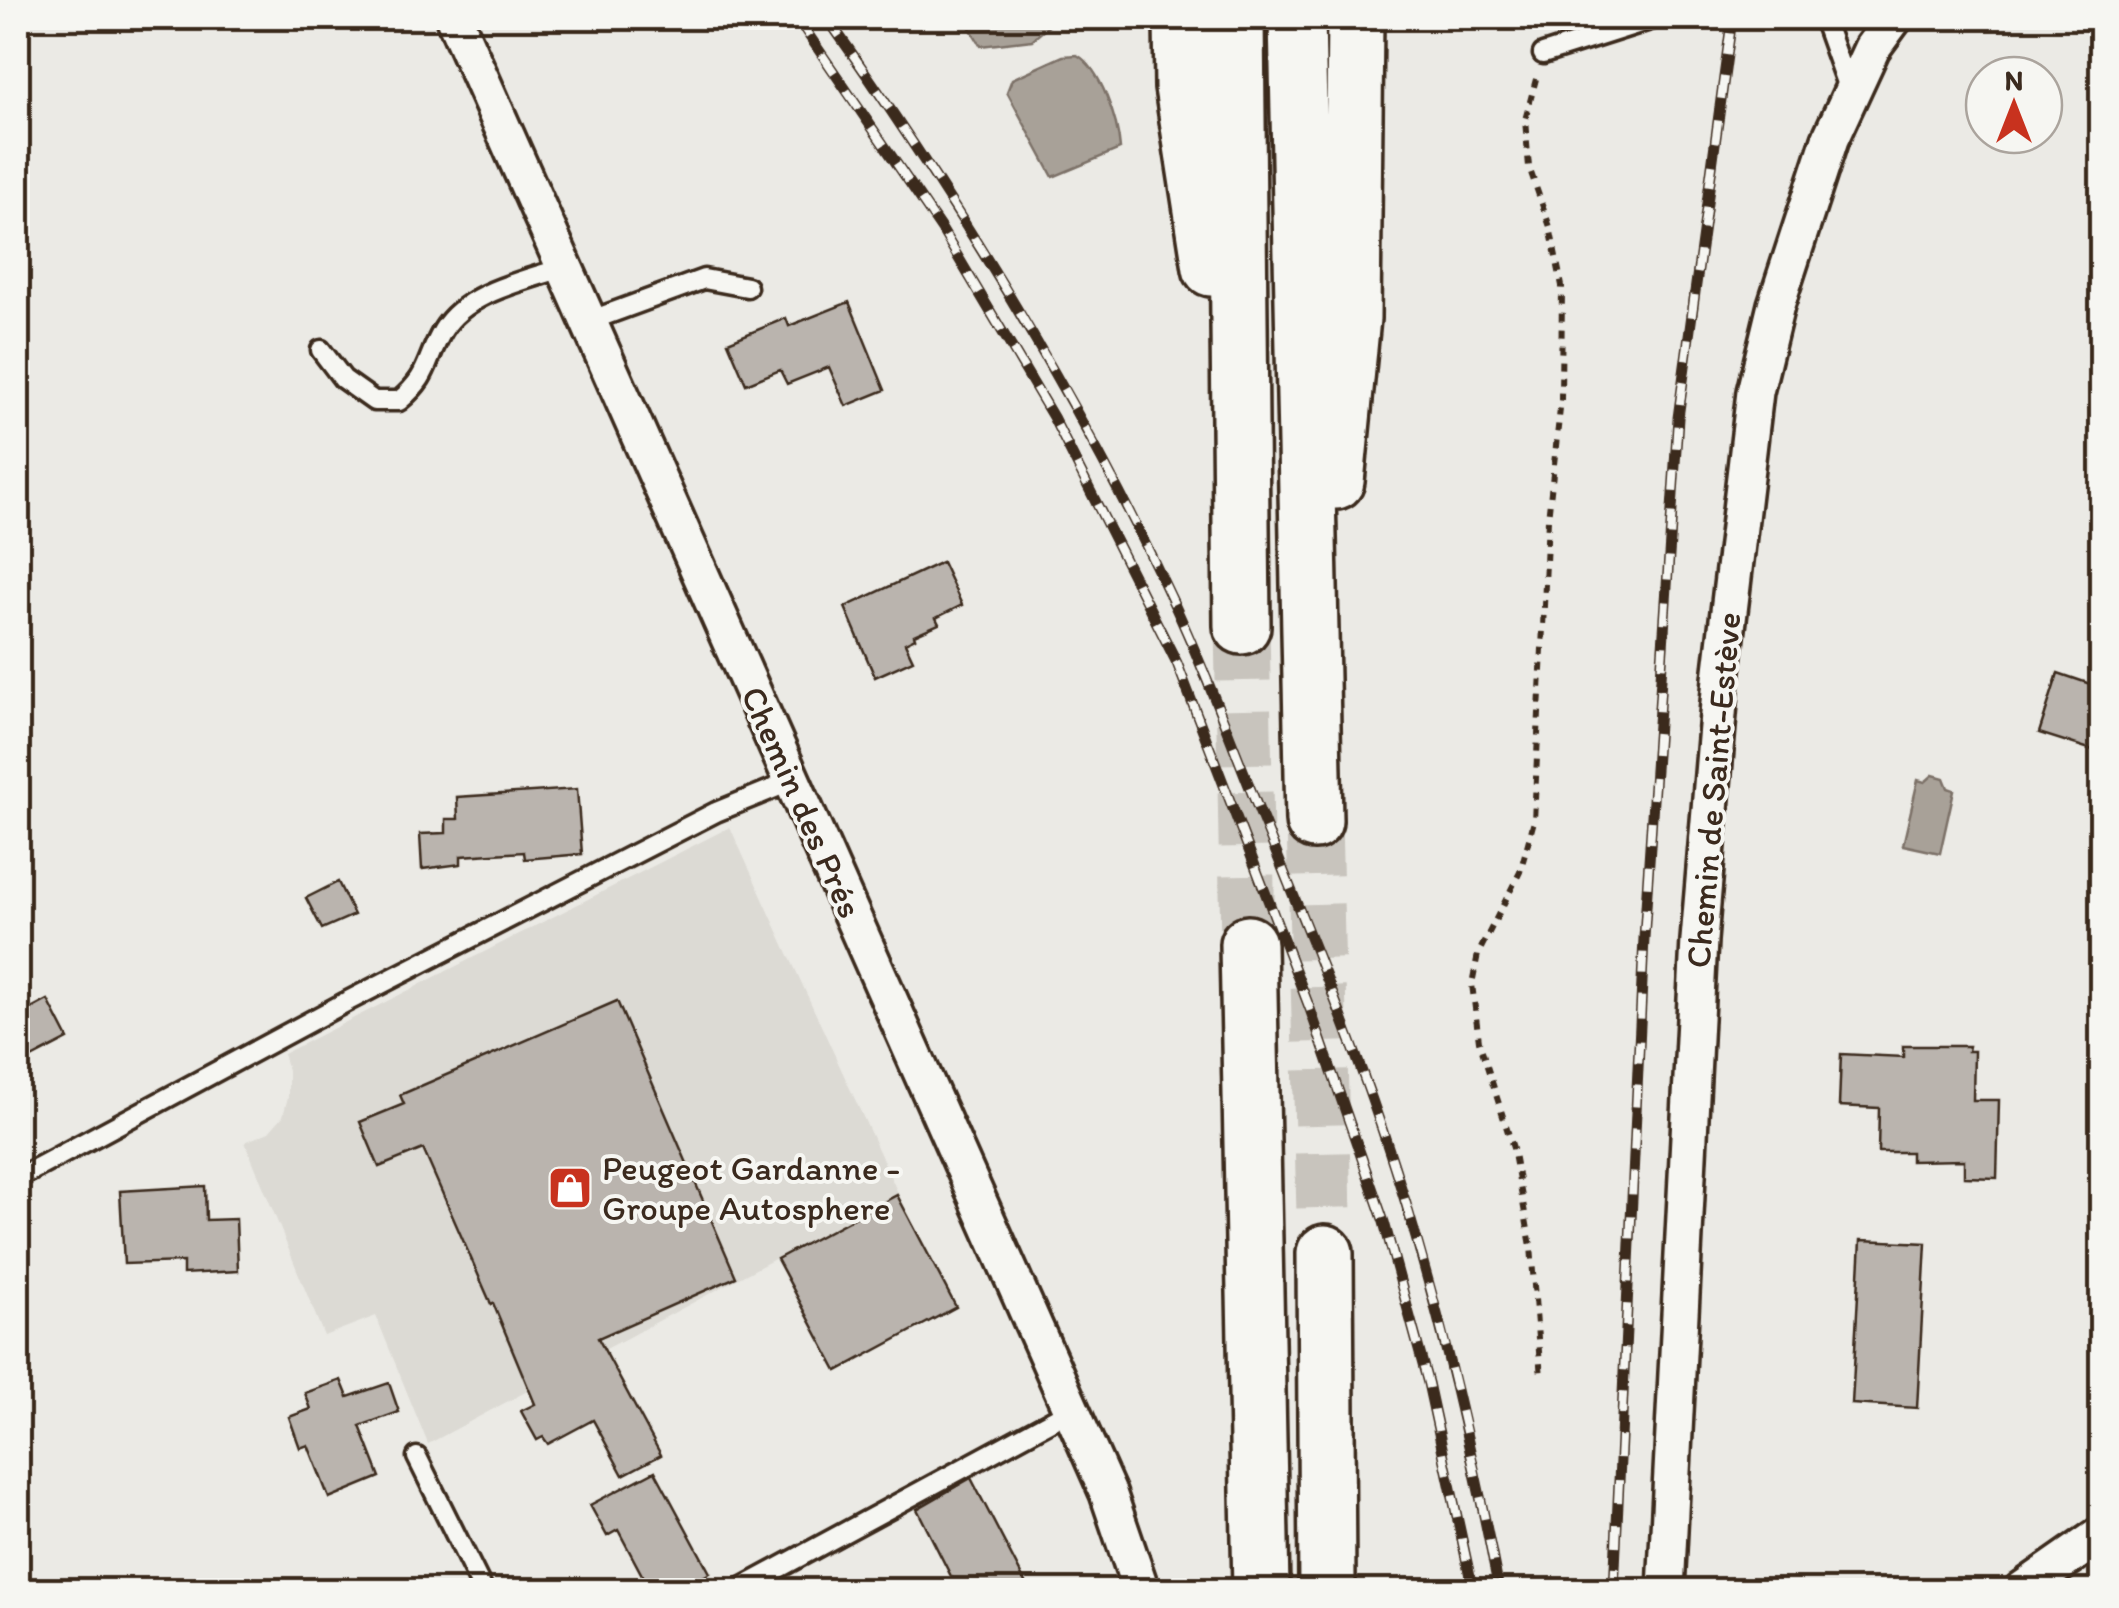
<svg xmlns="http://www.w3.org/2000/svg" width="2119" height="1608" viewBox="0 0 2119 1608" font-family="Itim,sans-serif">
<rect width="100%" height="100%" fill="#ebeae5"/>
<filter id="ink" filterUnits="userSpaceOnUse"><feTurbulence type="fractalNoise" baseFrequency=".01" numOctaves="2"/><feDisplacementMap in="SourceGraphic" scale="20" xChannelSelector="R" yChannelSelector="G"/><feConvolveMatrix kernelMatrix="1 2 1 2 8 2 1 2 1" color-interpolation-filters="sRGB"/></filter>
<g filter="url(#ink)">
<path fill="#dcdad4" d="M 730,827 L 898,1193 L 428,1444 L 376,1316 L 324,1336 L 245,1142 L 269,1132 L 283,1116 L 288,1097 L 288,1070 L 283,1054 Z"/>
<path fill="#a8a198" stroke="#7c7167" stroke-width="2.5" d="M 964,18 L 1058,18 L 1032,40 L 981,46 Z
M 1077,55 C 1101,68 1118,122 1120,149 L 1053,177 L 1007,92 L 1012,79 L 1063,56 Z
M 1933,775 L 1944,778 L 1948,788 L 1954,790 L 1940,853 L 1903,845 L 1918,780 L 1925,782 Z"/>
<path fill="#bab4ae" stroke="#3b2a1e" stroke-width="2.5" d="M 849,302 L 885,390 L 846,406 L 829,367 L 787,384 L 780,370 L 746,384 L 728,342 L 786,318 L 789,326 Z
M 942,562 L 962,605 L 936,618 L 939,624 L 914,635 L 915,638 L 905,643 L 913,660 L 875,677 L 845,607 Z
M 2058,673 L 2102,688 L 2102,753 L 2039,733 Z
M 577,789 L 582,854 L 525,859 L 524,852 L 461,856 L 461,864 L 422,869 L 420,834 L 446,833 L 446,819 L 458,819 L 457,797 Z
M 338,882 L 354,915 L 322,929 L 306,898 Z
M 48,1000 L 68,1039 L 18,1065 L 18,1016 Z
M 617,1001 L 736,1277 L 598,1338 L 661,1455 L 623,1475 L 593,1420 L 548,1444 L 543,1437 L 537,1440 L 521,1411 L 535,1404 L 493,1303 L 491,1304 L 423,1149 L 379,1167 L 360,1122 L 404,1104 L 400,1095 Z
M 1903,1046 L 1969,1046 L 1968,1051 L 1974,1051 L 1973,1100 L 1999,1100 L 1997,1178 L 1964,1177 L 1964,1160 L 1911,1161 L 1911,1152 L 1878,1152 L 1879,1108 L 1839,1106 L 1841,1054 L 1903,1057 Z
M 205,1186 L 206,1220 L 236,1219 L 238,1271 L 183,1274 L 183,1262 L 124,1264 L 120,1191 Z
M 897,1195 L 956,1307 L 837,1371 L 777,1259 Z
M 1861,1240 L 1926,1243 L 1917,1408 L 1852,1404 Z
M 341,1380 L 348,1397 L 389,1383 L 399,1412 L 360,1426 L 380,1477 L 329,1498 L 308,1445 L 300,1448 L 289,1417 L 311,1409 L 305,1393 Z
M 655,1471 L 710,1573 L 703,1577 L 705,1581 L 687,1590 L 650,1590 L 618,1530 L 607,1536 L 590,1505 Z
M 971,1478 L 1029,1590 L 958,1590 L 917,1509 Z"/>
<g fill="none" stroke-linecap="round" stroke-linejoin="round">
<path stroke="#c8c4bd" stroke-width="55" stroke-dasharray="55 28" stroke-linecap="butt" d="M 1242,626 L 1248,944
M 1314,821 L 1325,1253"/>
<defs>
<path id="lane" d="M 1823,18 L 1849,91
M 1543,54 L 1656,18
M 589,321 L 704,279 L 747,287
M 321,350 L 343,379 L 374,401 L 399,401 C 431,374 424,362 443,330 C 467,291 525,281 565,267
M 18,1178 L 346,1002 L 716,812 L 792,781
M 417,1457 L 483,1590
M 738,1590 L 1071,1410"/>
<path id="street" d="M 454,18 L 1108,1493 L 1141,1590
M 1666,1590 L 1699,940 L 1721,679 L 1755,392 L 1776,305 L 1830,139 L 1872,48 L 1894,18
M 2022,1590 L 2102,1534"/>
<path id="highway" d="M 1182,18 L 1183,87 L 1211,268
M 1236,18 L 1242,626
M 1297,18 L 1314,821
M 1336,481 L 1352,318 L 1355,18
M 1248,944 L 1261,1590
M 1325,1253 L 1327,1590"/>
</defs>
<use href="#lane" stroke="#3b2a1e" stroke-width="25"/>
<use href="#street" stroke="#3b2a1e" stroke-width="42"/>
<use href="#highway" stroke="#3b2a1e" stroke-width="62"/>
<path stroke="#3b2a1e" stroke-width="6" stroke-dasharray="8 8" stroke-linecap="butt" d="M 1536,79 L 1525,120 L 1529,167 L 1550,227 L 1562,286 L 1561,400 L 1548,519 L 1534,821 L 1520,872 L 1478,954 L 1472,984 L 1479,1041 L 1513,1148 L 1531,1246 L 1541,1378"/>
<use href="#lane" stroke="#f6f6f2" stroke-width="18"/>
<use href="#street" stroke="#f6f6f2" stroke-width="35"/>
<use href="#highway" stroke="#f6f6f2" stroke-width="55"/>
<defs>
<path id="rail" d="M 797,18 L 942,230 L 1053,417 L 1177,663 L 1310,1009 L 1384,1222 L 1428,1383 L 1473,1590
M 827,18 C 958,203 1079,399 1175,606 C 1209,679 1236,755 1267,830 C 1307,929 1348,1028 1382,1129 C 1433,1279 1469,1435 1499,1590
M 1614,1590 L 1644,938 L 1678,418 L 1732,18"/>
</defs>
<use href="#rail" stroke="#3b2a1e" stroke-width="11"/>
<use href="#rail" stroke="#f6f6f2" stroke-width="8" stroke-dasharray="22" stroke-linecap="butt"/>
</g>
</g>
<defs>
<symbol id="shop-square" viewBox="-11 -11 22 22"><rect x="-9" y="-9" width="18" height="18" rx="4" fill="#c8321e" stroke="#f6f6f2"/><path d="M-5-2.5h2.3a2.7 3.5 0 0 1 5.4 0H5L5.5 6h-11ZM-1.5-2.5h3a1.5 2.3 0 0 0-3 0Z" fill="#fff"/></symbol>
</defs>
<g fill-rule="evenodd">
<use href="#shop-square" x="545" y="1163" width="50" height="50"/>
</g>
<g text-anchor="middle" stroke-width="8" stroke-linejoin="round" paint-order="stroke">
<g font-size="35" fill="#3b2a1e" stroke="#f6f6f2">
<text transform="translate(1713 790) rotate(-85)" y="12">Chemin de Saint-Estève</text>
<text transform="translate(802 802) rotate(66)" y="12">Chemin des Prés</text>
</g>
<g font-size="35" fill="#3b2a1e" stroke="#f6f6f2" text-anchor="start">
<text x="602" y="1180">Peugeot Gardanne -<tspan x="602" dy="40">Groupe Autosphere</tspan></text>
</g>
</g>
<rect width="2119" height="1608" fill="none" stroke="#f6f6f2" stroke-width="60"/>
<rect x="30" y="30" width="2059" height="1548" fill="none" stroke="#3b2a1e" stroke-width="4" filter="url(#ink)"/>
<g transform="translate(2014 105)"><circle r="48" fill="#f6f6f2" stroke="#aba49d" stroke-width="2.5"/>
<path d="M0-8L18 38L0 25L-18 38Z" fill="#c8321e"/>
<text y="-15" font-size="28" font-weight="bold" text-anchor="middle" fill="#3b2a1e">N</text>
</g>
</svg>
